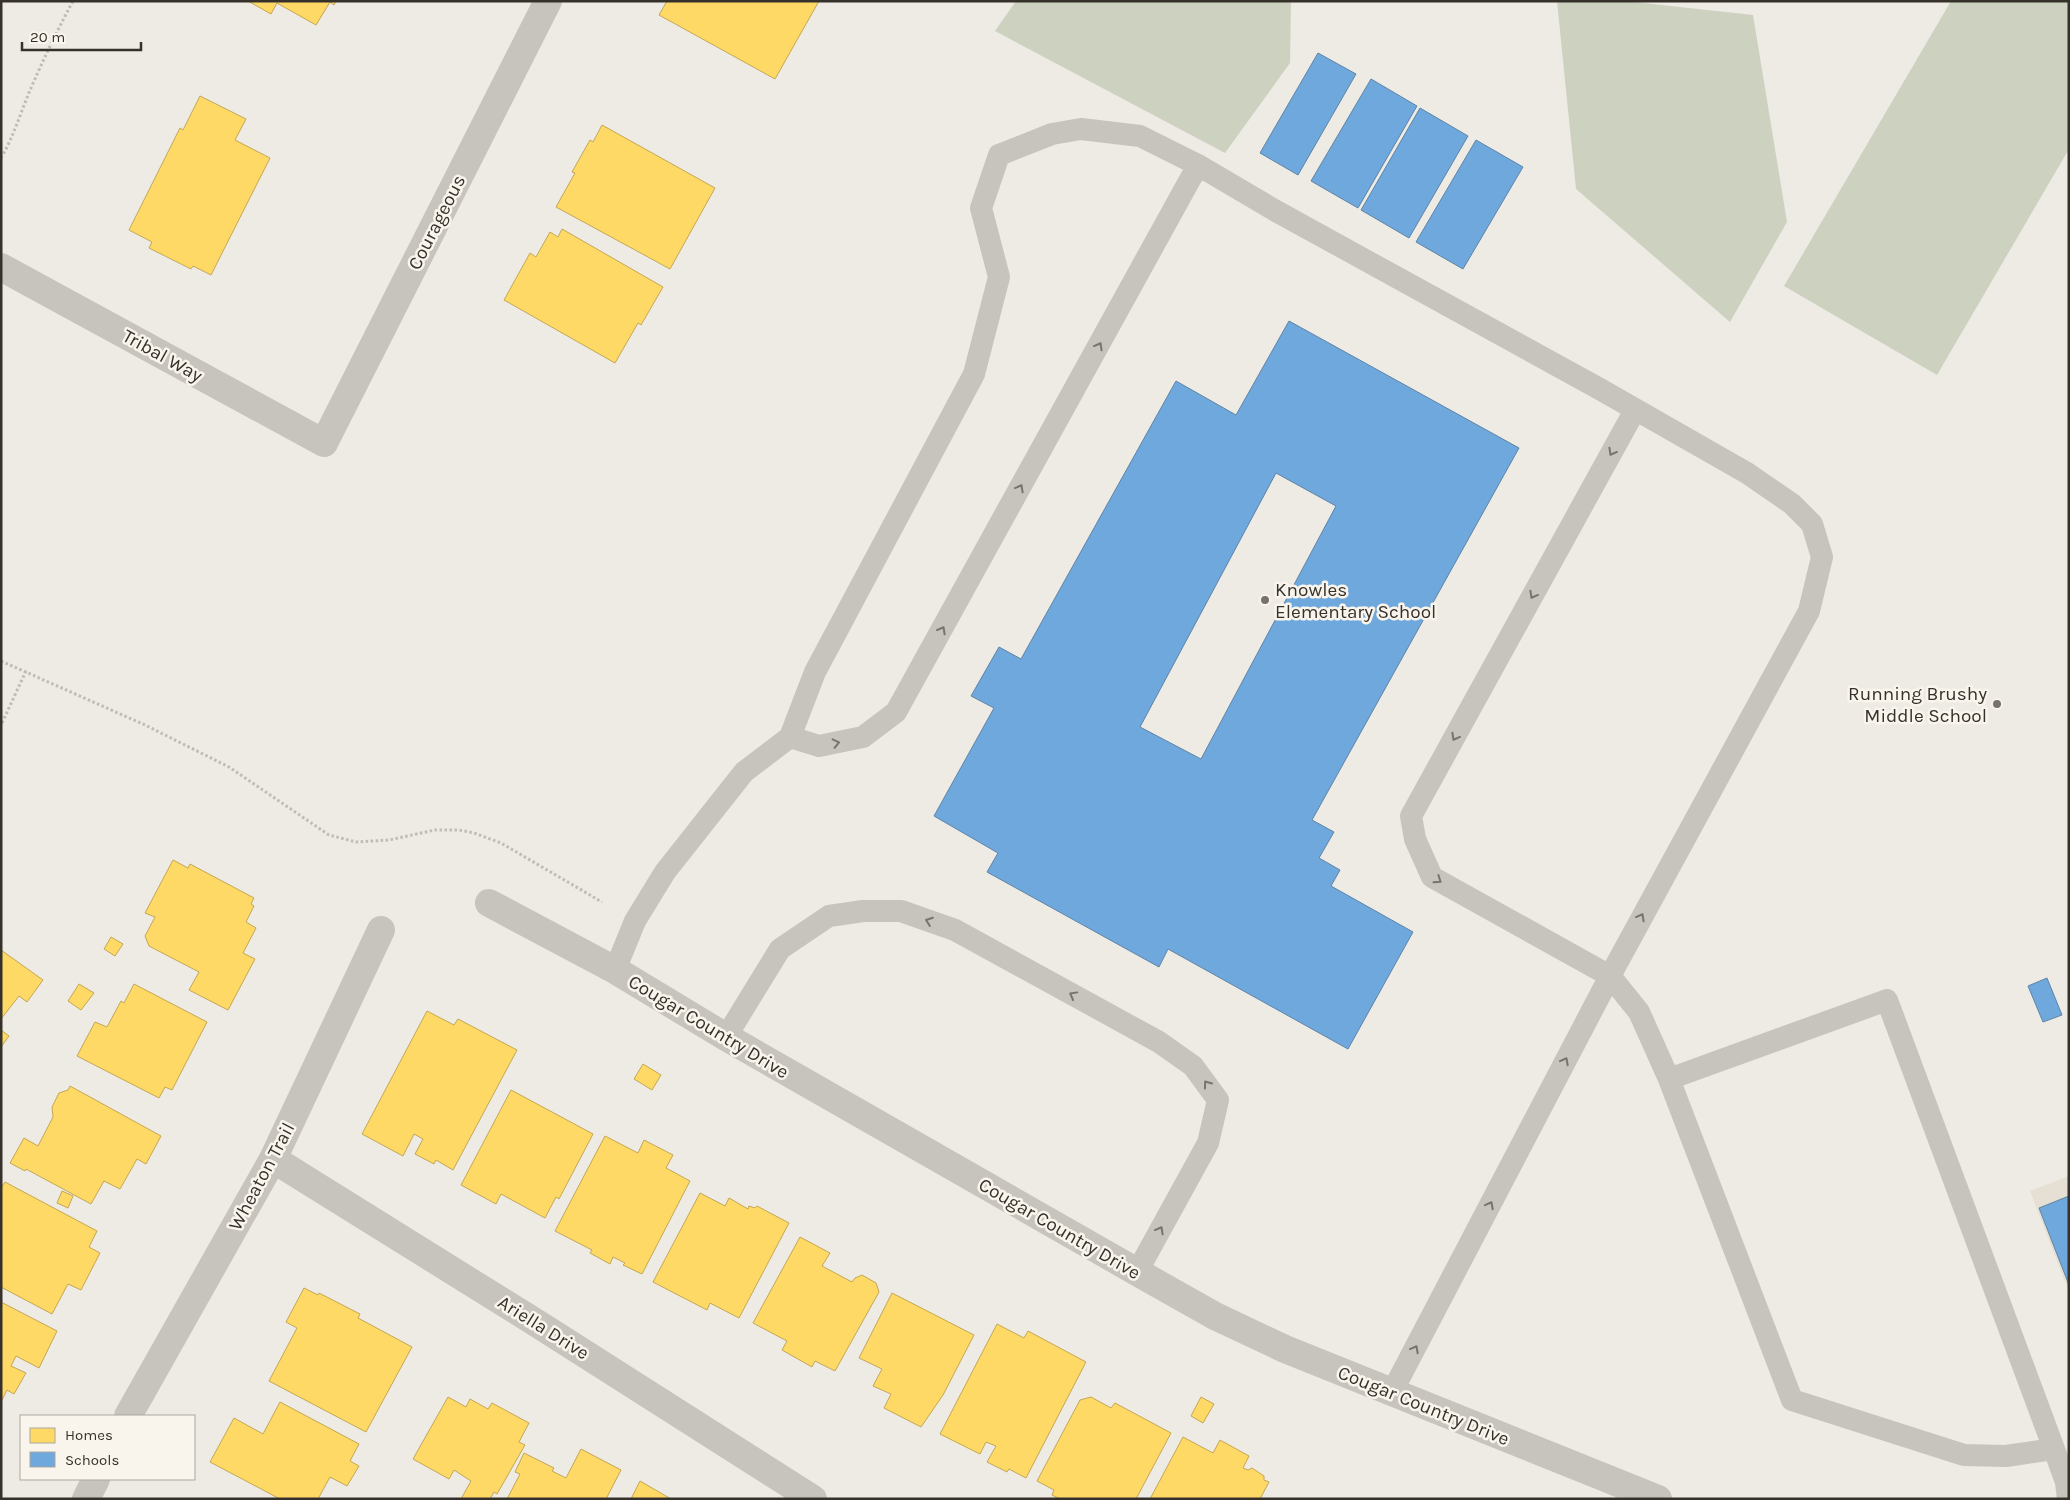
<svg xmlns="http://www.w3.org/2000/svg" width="2070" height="1500" viewBox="0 0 2070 1500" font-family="Karla,sans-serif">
<rect width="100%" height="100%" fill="#eeeae4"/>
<path fill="#cdd2c0" d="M 1016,1 L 1291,1 L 1290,63 L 1225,153 L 995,31 Z
M 1557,1 L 1625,1 L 1753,15 L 1787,222 L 1730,322 L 1576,189 Z
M 1951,1 L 2069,1 L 2069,149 L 1937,375 L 1784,286 Z"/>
<path fill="#e6dfd3" d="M 2069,1176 L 2069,1292 L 2030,1191 Z"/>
<path fill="#ffd966" stroke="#c3a754" d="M 248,1 L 336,1 L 334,5 L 330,2 L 316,25 L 277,3 L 271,14 Z
M 667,1 L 819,1 L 775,79 L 659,15 Z
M 200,96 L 246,119 L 235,140 L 270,158 L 211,275 L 193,266 L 191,269 L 149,248 L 152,242 L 129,230 L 180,128 L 183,130 Z
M 602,125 L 715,188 L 670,269 L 556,207 L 575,173 L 572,172 L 590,140 L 593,142 Z
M 562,229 L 663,287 L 641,325 L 638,323 L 615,363 L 504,300 L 530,253 L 536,257 L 550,232 L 558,237 Z
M 173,860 L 188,868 L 190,864 L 254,898 L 251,904 L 254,906 L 246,922 L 256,928 L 243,953 L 255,959 L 228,1010 L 189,990 L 199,972 L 149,946 L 145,936 L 155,917 L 145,913 Z
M 111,937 L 123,944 L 115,956 L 104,949 Z
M 1,950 L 43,980 L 27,1002 L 19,996 L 1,1019 Z
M 79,984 L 94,993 L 81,1010 L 68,1001 Z
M 134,984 L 207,1022 L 172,1090 L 165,1087 L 159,1098 L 77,1056 L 95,1022 L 107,1027 L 121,1001 L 124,1003 Z
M 427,1011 L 454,1025 L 458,1019 L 517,1050 L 453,1170 L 436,1160 L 434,1164 L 415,1154 L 423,1139 L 414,1134 L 403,1156 L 362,1134 Z
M 1,1030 L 9,1036 L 1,1047 Z
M 643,1064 L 661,1075 L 652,1090 L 634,1079 Z
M 70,1086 L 161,1136 L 146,1164 L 137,1159 L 120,1189 L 104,1181 L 91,1204 L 26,1169 L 25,1171 L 10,1163 L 24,1138 L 38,1146 L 53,1117 L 52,1107 L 59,1093 L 68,1090 Z
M 511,1090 L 593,1134 L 559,1199 L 556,1197 L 545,1218 L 501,1194 L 496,1204 L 461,1185 Z
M 605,1136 L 638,1153 L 644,1140 L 673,1155 L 666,1168 L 690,1181 L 642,1274 L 623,1265 L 625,1263 L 613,1257 L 610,1264 L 590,1253 L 592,1250 L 555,1231 Z
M 5,1182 L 97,1231 L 89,1247 L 100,1253 L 81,1290 L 68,1284 L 52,1314 L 1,1287 L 1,1188 Z
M 62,1191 L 73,1196 L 68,1208 L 57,1203 Z
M 700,1193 L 725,1206 L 729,1198 L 748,1209 L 749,1206 L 755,1208 L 757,1206 L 789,1223 L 739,1318 L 710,1303 L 707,1310 L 653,1282 Z
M 800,1237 L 830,1253 L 822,1266 L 852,1282 L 855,1278 L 862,1275 L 876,1283 L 879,1292 L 835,1371 L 815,1361 L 812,1367 L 782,1350 L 787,1341 L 753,1323 Z
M 304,1288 L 318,1295 L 319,1293 L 360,1314 L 358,1318 L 412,1347 L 366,1432 L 269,1381 L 297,1328 L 286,1322 Z
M 892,1293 L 974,1335 L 943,1395 L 921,1427 L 884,1408 L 891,1394 L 873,1386 L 882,1369 L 859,1358 Z
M 1,1302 L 57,1331 L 39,1368 L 16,1356 L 11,1366 L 26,1373 L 14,1394 L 7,1390 L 1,1402 Z
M 997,1324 L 1024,1338 L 1028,1331 L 1086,1362 L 1026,1478 L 1009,1469 L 1007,1472 L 987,1462 L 996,1446 L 986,1442 L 980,1454 L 940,1434 Z
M 448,1397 L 466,1407 L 470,1399 L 488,1409 L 492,1403 L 529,1423 L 519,1442 L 525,1445 L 497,1494 L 494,1492 L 490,1499 L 461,1499 L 471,1481 L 454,1470 L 449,1479 L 413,1459 Z
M 1091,1397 L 1111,1408 L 1115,1403 L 1171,1433 L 1136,1499 L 1060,1499 L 1052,1495 L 1054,1490 L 1037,1481 L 1080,1400 Z
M 1201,1397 L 1214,1404 L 1203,1423 L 1191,1416 Z
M 280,1402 L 359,1444 L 350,1461 L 359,1466 L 347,1486 L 330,1477 L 318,1499 L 280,1499 L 210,1462 L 234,1418 L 263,1434 Z
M 1183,1437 L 1213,1453 L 1220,1440 L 1249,1456 L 1243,1468 L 1248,1470 L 1252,1468 L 1264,1476 L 1264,1480 L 1269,1482 L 1260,1499 L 1150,1499 Z
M 581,1449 L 621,1470 L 606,1499 L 507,1499 L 520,1474 L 515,1472 L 524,1453 L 554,1468 L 552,1471 L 566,1478 Z
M 640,1481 L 647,1485 L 671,1499 L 631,1499 Z"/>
<path fill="#6fa8dc" stroke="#5e84a7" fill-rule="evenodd" d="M 1318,53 L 1356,74 L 1298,175 L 1260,153 Z
M 1371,79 L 1417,106 L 1358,208 L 1311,181 Z
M 1420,108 L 1468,136 L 1409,238 L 1361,210 Z
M 1476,140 L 1523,167 L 1463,269 L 1416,242 Z
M 1289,321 L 1519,448 L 1312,820 L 1334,832 L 1319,858 L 1340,870 L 1331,886 L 1413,932 L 1348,1049 L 1168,949 L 1159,967 L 987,872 L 998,853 L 934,816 L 994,708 L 971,696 L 999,647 L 1021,659 L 1176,381 L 1236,415 ZM 1276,473 L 1336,506 L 1201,759 L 1140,727 Z
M 2047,978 L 2062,1015 L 2043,1022 L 2028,986 Z
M 2069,1196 L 2069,1285 L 2039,1208 Z"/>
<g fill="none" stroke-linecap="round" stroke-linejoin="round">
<path stroke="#bfbbb6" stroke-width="3" stroke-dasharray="2.5 2.5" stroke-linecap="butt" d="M 1,158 C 14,136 21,111 31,88 C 44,58 58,29 73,1
M 1,661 L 145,725 L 229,767 L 329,835 L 356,842 L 389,840 L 435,830 L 459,830 L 474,833 L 501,843 L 602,902
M 2,723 L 26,671"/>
<path stroke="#c7c3bd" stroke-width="22" d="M 1635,410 L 1411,816 L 1415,839 L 1432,877 L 1610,976 L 1639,1012 L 1669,1079 L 1887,1000 L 2054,1449 L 2066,1482 L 2068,1499
M 790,737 L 819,746 L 863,737 L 896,712 L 1198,165
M 615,970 L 635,921 L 665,872 L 744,772 L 790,737 L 815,672 L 974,374 L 999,277 L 981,208 L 999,155 L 1052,134 L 1081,129 L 1140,136 L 1198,165 L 1276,211 L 1598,388 L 1747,473 L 1792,504 L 1812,524 L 1822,557 L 1809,611 L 1610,976 L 1392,1392
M 726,1037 L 780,949 L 829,916 L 863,911 L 901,911 L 955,930 L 1159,1042 L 1193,1066 L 1218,1100 L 1208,1143 L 1137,1272
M 1669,1079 L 1792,1400 L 1964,1455 L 2006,1456 L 2054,1449"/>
<path stroke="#c7c3bd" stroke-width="28" d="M 1,267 L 324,443 L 548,1
M 489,903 L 615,970 L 726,1037 L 1137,1272 L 1215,1316 L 1285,1349 L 1658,1499
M 273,1159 L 538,1324 L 813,1499
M 128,1416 L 273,1159 L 381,930
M 86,1499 L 96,1479"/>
</g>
<defs><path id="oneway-chevron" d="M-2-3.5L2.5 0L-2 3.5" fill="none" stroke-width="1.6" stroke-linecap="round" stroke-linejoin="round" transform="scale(1.25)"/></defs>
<g stroke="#78736d">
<use href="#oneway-chevron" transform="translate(1099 346) rotate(-61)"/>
<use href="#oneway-chevron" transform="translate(1612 452) rotate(119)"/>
<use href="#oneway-chevron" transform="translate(1020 488) rotate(-61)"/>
<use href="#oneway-chevron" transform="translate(1533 595) rotate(119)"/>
<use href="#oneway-chevron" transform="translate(942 630) rotate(-61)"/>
<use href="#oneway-chevron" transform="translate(1455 737) rotate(119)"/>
<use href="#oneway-chevron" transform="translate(836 743) rotate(-13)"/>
<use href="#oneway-chevron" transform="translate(1438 880) rotate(34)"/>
<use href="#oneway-chevron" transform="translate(1641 917) rotate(-61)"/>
<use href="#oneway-chevron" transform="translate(929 921) rotate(-160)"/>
<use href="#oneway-chevron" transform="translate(1073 995) rotate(-151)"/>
<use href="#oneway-chevron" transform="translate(1565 1061) rotate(-62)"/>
<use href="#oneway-chevron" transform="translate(1207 1084) rotate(-126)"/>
<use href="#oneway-chevron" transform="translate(1490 1205) rotate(-62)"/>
<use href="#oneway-chevron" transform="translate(1160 1230) rotate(-61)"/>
<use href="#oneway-chevron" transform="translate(1415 1349) rotate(-62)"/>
</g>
<g fill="#77726c" stroke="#f9f5ed" stroke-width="2">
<circle cx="1265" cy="600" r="5"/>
<circle cx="1997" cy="704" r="5"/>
</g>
<g text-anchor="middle" stroke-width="5" stroke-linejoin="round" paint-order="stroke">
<g font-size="19" fill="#37312b" stroke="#f9f5ed">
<text transform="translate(436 222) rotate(-63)" y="7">Courageous</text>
<text transform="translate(163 355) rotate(29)" y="7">Tribal Way</text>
<text transform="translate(709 1026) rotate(31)" y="7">Cougar Country Drive</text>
<text transform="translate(261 1176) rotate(-62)" y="7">Wheaton Trail</text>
<text transform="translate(1060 1228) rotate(30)" y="7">Cougar Country Drive</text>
<text transform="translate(544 1327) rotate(32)" y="7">Ariella Drive</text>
<text transform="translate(1424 1405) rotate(22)" y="7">Cougar Country Drive</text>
</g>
<g font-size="19" fill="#37312b" stroke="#f9f5ed" text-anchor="start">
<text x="1275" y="596">Knowles<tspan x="1275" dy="22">Elementary School</tspan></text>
<text x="1987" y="700" text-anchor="end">Running Brushy<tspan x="1987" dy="22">Middle School</tspan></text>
</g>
</g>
<rect width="2070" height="1500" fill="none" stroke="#37312b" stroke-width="5"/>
<rect x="20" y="1415" width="175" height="65" fill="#f9f5ed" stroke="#aba79f"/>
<rect x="30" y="1428" width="25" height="15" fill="#ffd966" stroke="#aba79f"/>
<text x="65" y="1440" font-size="15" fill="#37312b">Homes</text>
<rect x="30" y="1452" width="25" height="15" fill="#6fa8dc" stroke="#aba79f"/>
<text x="65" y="1465" font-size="15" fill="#37312b">Schools</text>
<path d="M22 42v8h119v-8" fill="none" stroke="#37312b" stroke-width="2.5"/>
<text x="30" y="42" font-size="15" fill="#37312b" stroke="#f9f5ed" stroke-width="4" paint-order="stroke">20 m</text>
</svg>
